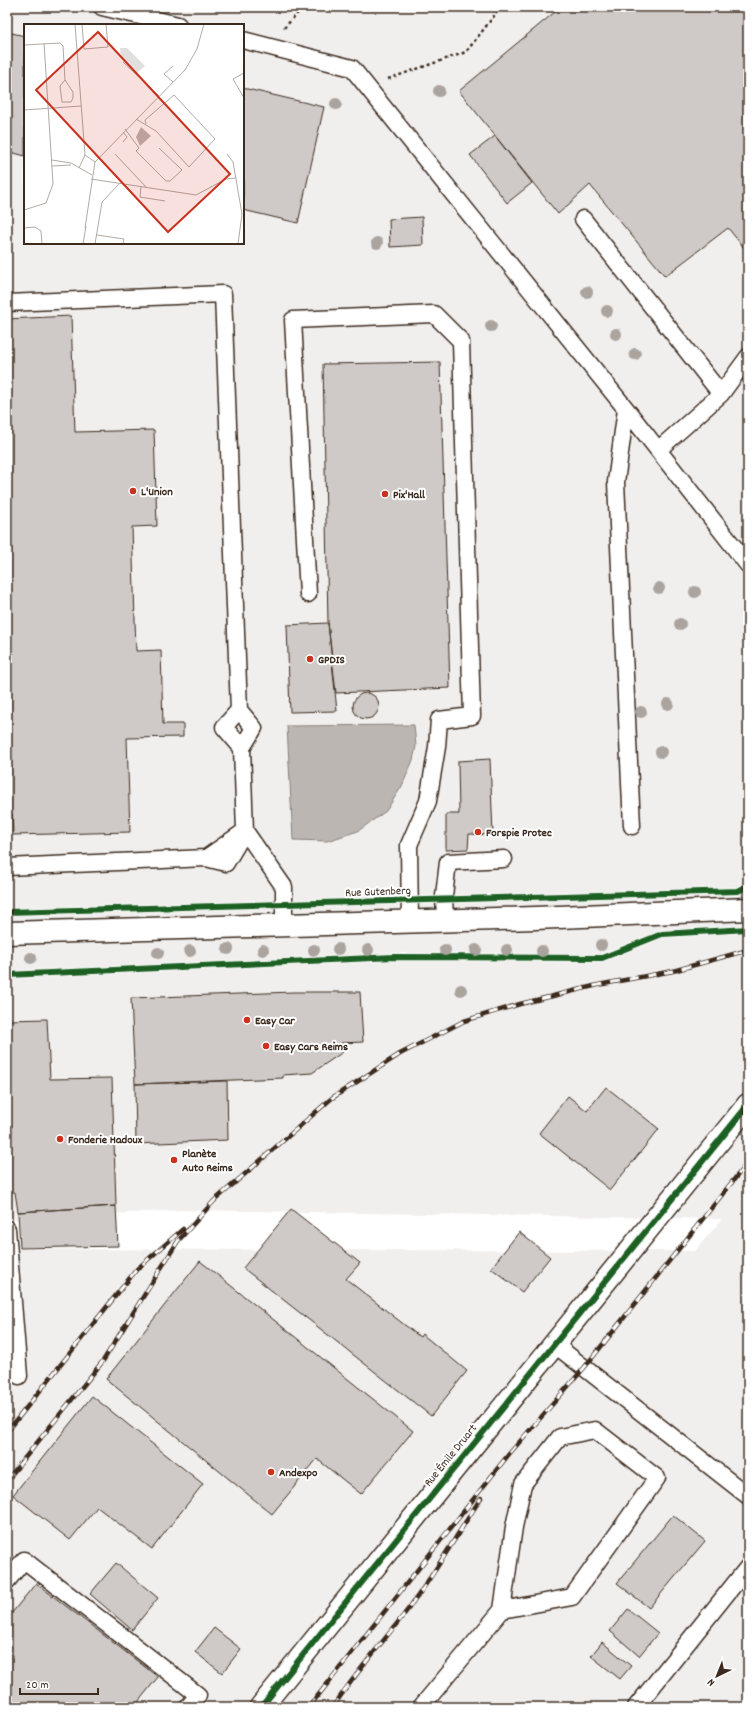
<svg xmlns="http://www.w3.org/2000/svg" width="755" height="1714" viewBox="0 0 755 1714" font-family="Dekko,sans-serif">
<rect width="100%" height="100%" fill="#fff"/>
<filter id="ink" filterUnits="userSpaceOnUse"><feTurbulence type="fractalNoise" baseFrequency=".025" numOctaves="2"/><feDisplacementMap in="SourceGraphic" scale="8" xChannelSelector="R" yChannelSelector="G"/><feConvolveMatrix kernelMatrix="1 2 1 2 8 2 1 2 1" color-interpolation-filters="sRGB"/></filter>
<g filter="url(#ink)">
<path fill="#f1efee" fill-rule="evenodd" d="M 7,7 L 748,7 L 748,1707 L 7,1707 L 7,1249 L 695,1251 L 722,1219 L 182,1210 L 7,1220 ZM 25,25 L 243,25 L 243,243 L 25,243 Z"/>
<path fill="#bcb6b3" stroke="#887e77" d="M 414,725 L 416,746 L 413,760 L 402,786 L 386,811 L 358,831 L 327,841 L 293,840 L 287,726 Z"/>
<path fill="#cfcac7" stroke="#3b2a1e" d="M 561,7 L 748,7 L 748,119 L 746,120 L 748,122 L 748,253 L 728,228 L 665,276 L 590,185 L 558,214 L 459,91 Z
M 7,32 L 25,36 L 25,156 L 7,151 Z
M 243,88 L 324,107 L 298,223 L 243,210 Z
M 495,136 L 532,183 L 507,203 L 470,155 Z
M 422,217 L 423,245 L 390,247 L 389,219 Z
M 71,316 L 75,432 L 154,430 L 157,526 L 132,527 L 136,651 L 161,650 L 163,724 L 183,724 L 183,737 L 127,738 L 130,832 L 13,835 L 12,814 L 7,814 L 7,319 Z
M 440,362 L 450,688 L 336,693 L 328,623 L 323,364 Z
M 328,623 L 337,711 L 290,712 L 287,625 Z
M353 706a13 13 0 1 1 26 0a13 13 0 1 1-26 0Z
M 490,759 L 493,835 L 469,834 L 468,849 L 446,850 L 446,814 L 459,814 L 458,761 Z
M 293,992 L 360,992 L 363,1042 L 341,1043 L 343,1052 L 312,1073 L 283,1075 L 283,1078 L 135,1084 L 131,998 Z
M 47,1019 L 50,1079 L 112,1078 L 116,1206 L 18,1212 L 15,1192 L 7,1192 L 7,1077 L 10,1077 L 8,1020 Z
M 227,1081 L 228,1140 L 136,1144 L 135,1084 Z
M 606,1087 L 659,1129 L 610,1190 L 539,1133 L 568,1096 L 587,1111 Z
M 116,1206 L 118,1246 L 20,1248 L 18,1212 Z
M 291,1209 L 360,1263 L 346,1279 L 420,1337 L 422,1334 L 467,1371 L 431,1416 L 243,1268 Z
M 519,1232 L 550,1257 L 522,1292 L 491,1268 Z
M 200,1261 L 413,1431 L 361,1494 L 317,1459 L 272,1514 L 106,1379 Z
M 92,1396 L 203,1484 L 152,1549 L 97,1507 L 70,1540 L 13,1495 Z
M 673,1515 L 705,1541 L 649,1608 L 617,1583 Z
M 116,1563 L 158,1598 L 132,1630 L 90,1594 Z
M 36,1583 L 158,1677 L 134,1707 L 7,1707 L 7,1619 Z
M 628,1609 L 658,1633 L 639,1656 L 610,1631 Z
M 214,1628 L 241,1649 L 222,1673 L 195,1652 Z
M 602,1642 L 631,1666 L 620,1679 L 591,1656 Z"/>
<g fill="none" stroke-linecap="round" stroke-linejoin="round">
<defs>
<path id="service" d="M 102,7 L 178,25
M 243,40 L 352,68 L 626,409 L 748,565
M 583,219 L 721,394 L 658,450
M 7,303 L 223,294 L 239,710 L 254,728 L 242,748 L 245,831 L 284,887 L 284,925
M 721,394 L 748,357
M 626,409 L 616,482 L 632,826
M 308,594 L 293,320 L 434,314 L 461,341 L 472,716 L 439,720 L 437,747 L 428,801 L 409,845 L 410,922
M 239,710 L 224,727 L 242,748
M 206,858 L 242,833
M 7,867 L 206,858 L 226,863 L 245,831
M 445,921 L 444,896 L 448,862 L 504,859
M 7,1229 L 19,1376
M 554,1344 L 748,1496
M 7,1581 L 24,1560 L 198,1695 L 188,1707
M 421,1707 L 502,1610 L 514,1527 L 523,1484 L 560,1437 L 595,1430 L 657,1478 L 572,1597 L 502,1610
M 636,1707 L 748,1567"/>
<path id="minor" d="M 7,933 L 535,918 L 748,909
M 261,1707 L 748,1105"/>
</defs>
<use href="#service" stroke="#3b2a1e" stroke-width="19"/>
<use href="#minor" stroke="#3b2a1e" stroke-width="25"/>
<path stroke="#3b2a1e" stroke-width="2.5" stroke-dasharray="3 3" stroke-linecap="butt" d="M 284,28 L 303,7
M 388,79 L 466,52 L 501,7"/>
<use href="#service" stroke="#fff" stroke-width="16"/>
<use href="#minor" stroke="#fff" stroke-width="22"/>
<defs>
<path id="rail" d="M 7,1432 L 137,1269 L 183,1229
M 7,1480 L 103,1361 L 178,1241 L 214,1201 L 332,1098 L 400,1054 L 464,1021 L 520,1004 L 598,985 L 673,971 L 748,950
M 309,1707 L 509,1454 L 584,1368 L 748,1162
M 333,1707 C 356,1672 384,1641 409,1608 C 436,1572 457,1534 481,1498"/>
</defs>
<use href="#rail" stroke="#3b2a1e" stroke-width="4.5"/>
<use href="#rail" stroke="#fff" stroke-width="3" stroke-dasharray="9" stroke-linecap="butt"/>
<defs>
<path id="cycleway" d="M 7,912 L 738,891 L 748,886
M 7,975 L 394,957 L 602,958 L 662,934 L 748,929
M 261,1707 L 748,1105"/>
</defs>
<use href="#cycleway" stroke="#fff" stroke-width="8"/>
<use href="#cycleway" stroke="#1b5e20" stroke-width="6"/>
</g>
<g fill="#aaa39e">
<circle cx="439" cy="91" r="6"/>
<circle cx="336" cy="104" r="6"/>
<circle cx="377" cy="243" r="6"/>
<circle cx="587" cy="292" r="6"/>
<circle cx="607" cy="311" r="6"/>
<circle cx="491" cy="326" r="6"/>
<circle cx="616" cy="334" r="6"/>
<circle cx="635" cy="354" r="6"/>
<circle cx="659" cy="588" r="6"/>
<circle cx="695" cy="592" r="6"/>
<circle cx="680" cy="624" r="6"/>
<circle cx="668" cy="704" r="6"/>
<circle cx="641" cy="712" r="6"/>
<circle cx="661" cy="752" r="6"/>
<circle cx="601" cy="945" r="6"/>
<circle cx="228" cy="949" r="6"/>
<circle cx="338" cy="949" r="6"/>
<circle cx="263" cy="950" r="6"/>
<circle cx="314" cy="950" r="6"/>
<circle cx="368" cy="950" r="6"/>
<circle cx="445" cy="950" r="6"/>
<circle cx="476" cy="950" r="6"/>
<circle cx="507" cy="950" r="6"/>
<circle cx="190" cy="951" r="6"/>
<circle cx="542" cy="951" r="6"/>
<circle cx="158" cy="953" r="6"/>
<circle cx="31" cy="958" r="6"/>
<circle cx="461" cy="990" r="6"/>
</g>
</g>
<g fill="#c8321e" stroke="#fff" stroke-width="1.5">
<circle cx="133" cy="491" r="4"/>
<circle cx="385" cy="494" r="4"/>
<circle cx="310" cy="659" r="4"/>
<circle cx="478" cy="832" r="4"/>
<circle cx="247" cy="1020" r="4"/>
<circle cx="266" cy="1046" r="4"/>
<circle cx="60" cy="1139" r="4"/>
<circle cx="174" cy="1160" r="4"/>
<circle cx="271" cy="1472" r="4"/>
</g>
<g text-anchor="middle" stroke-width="4" stroke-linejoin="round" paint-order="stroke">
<g font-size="12" font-weight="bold" fill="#3b2a1e" stroke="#fff" text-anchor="start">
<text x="141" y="495">L'Union</text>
<text x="393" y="498">Pix'Hall</text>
<text x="318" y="663">GPDIS</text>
<text x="486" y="836">Forspie Protec</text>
<text x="255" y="1024">Easy Car</text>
<text x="274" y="1050">Easy Cars Reims</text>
<text x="68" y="1143">Fonderie Hadoux</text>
<text x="182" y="1157">Planète<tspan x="182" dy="14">Auto Reims</tspan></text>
<text x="279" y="1476">Andexpo</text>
</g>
<g font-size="12" fill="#3b2a1e" stroke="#fff">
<text transform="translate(378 891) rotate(-2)" y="4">Rue Gutenberg</text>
<text transform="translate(450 1455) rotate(-51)" y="4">Rue Émile Druart</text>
</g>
</g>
<g transform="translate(24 24)">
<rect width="220" height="220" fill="#fff"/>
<path d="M 96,24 L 103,24 L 121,42 L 113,49 L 97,33 Z" fill="#e2e0de"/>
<path d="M 117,103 L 127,112 L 116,122 L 112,113 Z" fill="#bcb6b3"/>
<path fill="none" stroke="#b1aaa5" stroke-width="1" d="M 51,0 L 61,131 L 71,138M 58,0 L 60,25 L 84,23 L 82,0M 0,21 L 36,19 L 39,22 L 41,56 L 49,68 L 49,74 L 47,78 L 38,78 L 36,62 L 41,56M 99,38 L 135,72M 149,42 L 140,50 L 149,58M 220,49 L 209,55 L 220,74M 0,86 L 57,82M 112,95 L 132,107 L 165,143 L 191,115 L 150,71 L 121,96 L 122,100M 101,105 L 115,124 L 112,127 L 142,157 L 146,157 L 158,146 L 135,124M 99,118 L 103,113 L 99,108M 91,130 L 123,164M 203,130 L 209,138 L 218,190 L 214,220M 28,136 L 47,139 L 68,151M 28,142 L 47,141M 55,144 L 61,131M 67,155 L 172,171 L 202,155 L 212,154M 117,163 L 116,173 L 141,177M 0,186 L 22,179 L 29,160 L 20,19M 0,204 L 11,203 L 17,207 L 18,220M 61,204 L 71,138 L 161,46 L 173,25 L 180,0M 73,211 L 100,215 L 99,220M 59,220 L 62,202M 71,220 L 78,178 L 95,160"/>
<path fill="#c8321e" fill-opacity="0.15" stroke="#c8321e" stroke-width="2" d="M 74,8 L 206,150 L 144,208 L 12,66 Z"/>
<rect width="220" height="220" fill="none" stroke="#3b2a1e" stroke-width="2"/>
</g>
<rect width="755" height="1714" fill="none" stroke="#fff" stroke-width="24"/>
<rect x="12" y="12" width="731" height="1690" fill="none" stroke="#3b2a1e" stroke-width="1.5" filter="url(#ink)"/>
<g transform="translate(717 1676) rotate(223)" stroke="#ffffff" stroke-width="3" paint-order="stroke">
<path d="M0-3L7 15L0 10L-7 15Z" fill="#3b2a1e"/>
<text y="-6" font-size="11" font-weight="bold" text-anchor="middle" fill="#3b2a1e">N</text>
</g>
<path d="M20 1688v6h78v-6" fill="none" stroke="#3b2a1e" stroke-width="2"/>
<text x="26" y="1688" font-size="12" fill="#3b2a1e" stroke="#ffffff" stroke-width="3" paint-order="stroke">20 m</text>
</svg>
